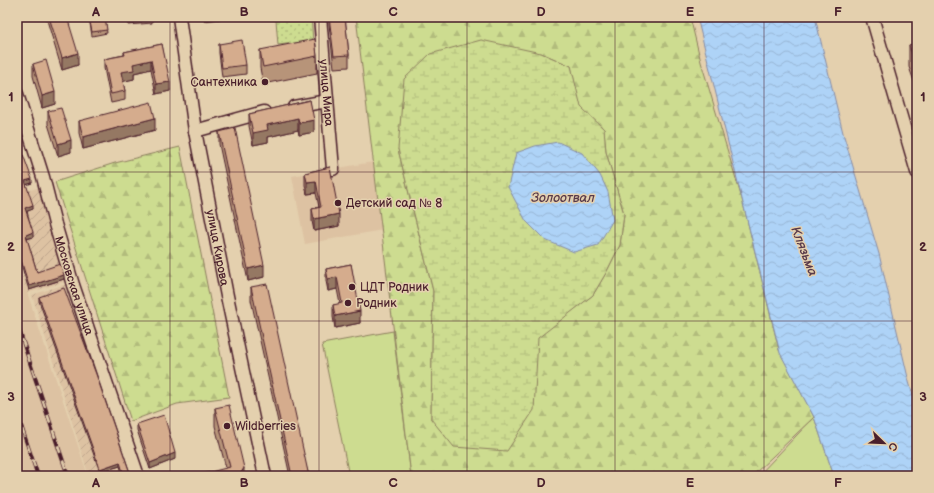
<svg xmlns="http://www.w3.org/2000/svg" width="934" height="493" viewBox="0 0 934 493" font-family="'Balsamiq Sans',sans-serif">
<defs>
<pattern id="industrial-furrows" width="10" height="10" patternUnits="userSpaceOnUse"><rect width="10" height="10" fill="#ddc2a2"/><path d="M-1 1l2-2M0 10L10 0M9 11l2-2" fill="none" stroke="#bfa68c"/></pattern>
<pattern id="forest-firs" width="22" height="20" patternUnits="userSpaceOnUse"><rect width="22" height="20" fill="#cddc90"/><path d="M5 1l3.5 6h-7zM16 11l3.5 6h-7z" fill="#b2bc7c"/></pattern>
<pattern id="wetland-marsh" width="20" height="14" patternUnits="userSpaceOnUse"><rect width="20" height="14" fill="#cddc90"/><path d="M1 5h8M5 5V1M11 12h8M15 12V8" fill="none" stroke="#b2bc7c"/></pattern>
<pattern id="park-dots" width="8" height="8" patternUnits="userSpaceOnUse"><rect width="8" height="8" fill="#cddc90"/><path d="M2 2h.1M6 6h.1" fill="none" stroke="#b2bc7c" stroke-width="1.8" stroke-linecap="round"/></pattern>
<pattern id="water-waves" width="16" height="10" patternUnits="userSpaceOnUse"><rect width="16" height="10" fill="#aed3f7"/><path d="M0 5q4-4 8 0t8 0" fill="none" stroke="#97b5d4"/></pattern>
</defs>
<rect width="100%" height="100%" fill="#e4d0ae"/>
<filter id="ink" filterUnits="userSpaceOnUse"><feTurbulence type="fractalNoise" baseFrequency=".025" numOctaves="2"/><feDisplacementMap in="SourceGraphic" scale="8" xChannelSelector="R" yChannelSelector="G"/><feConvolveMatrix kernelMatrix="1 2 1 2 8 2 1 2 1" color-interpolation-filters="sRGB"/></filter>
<g filter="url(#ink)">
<path fill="#ddc2a2" d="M 373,162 L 382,230 L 305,244 L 292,176 Z
M 17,262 L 88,476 L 17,476 Z"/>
<path fill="url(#industrial-furrows)" d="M 40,187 L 68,281 L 27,293 L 17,261 L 17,194 Z
M 69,283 L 134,476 L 89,476 L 32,295 Z"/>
<path fill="#cddc90" stroke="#8c7e5e" d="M 393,331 L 411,476 L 349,476 L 322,344 Z
M 814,417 L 834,476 L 758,476 Z"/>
<path fill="url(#forest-firs)" stroke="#8c7e5e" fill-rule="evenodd" d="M 356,17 L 690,17 L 701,62 L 742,199 L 779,350 L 814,417 L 752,476 L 411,476 ZM 541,53 L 571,66 L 580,107 L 604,129 L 606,152 L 624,214 L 620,245 L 606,273 L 593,295 L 431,419 L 433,291 L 398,149 Z
M 180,147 L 229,397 L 177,404 L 131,421 L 55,182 L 115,163 Z"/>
<path fill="url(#wetland-marsh)" stroke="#8c7e5e" d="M 481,40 L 541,53 L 571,66 L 581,107 L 604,129 L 606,152 L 624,214 L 620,245 L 606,273 L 593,295 L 538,338 L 534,410 L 507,451 L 454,447 L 431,419 L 433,291 L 398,149 L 404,79 L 430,54 Z"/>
<path fill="url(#park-dots)" stroke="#8c7e5e" d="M 296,17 L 311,17 L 313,41 L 278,45 L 276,20 Z"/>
<path fill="url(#water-waves)" stroke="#868ba5" d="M 697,17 L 815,17 L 843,133 L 879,254 L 909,382 L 917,409 L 917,476 L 834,476 L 814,417 L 780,353 Z
M 558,142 L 582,153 L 600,175 L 608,192 L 613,220 L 598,245 L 574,252 L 545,240 L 526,221 L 508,187 L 516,153 L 535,146 Z"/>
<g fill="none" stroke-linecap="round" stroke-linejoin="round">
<defs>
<g id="minor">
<path id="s1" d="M 179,17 L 195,131 L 227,296 L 265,476"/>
<path id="s2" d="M 320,17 L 333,169"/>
<path d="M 872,17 L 917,172"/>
<path id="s3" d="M 17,94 L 43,177 L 55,224 L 73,285 L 138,476"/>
<path d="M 294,107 L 327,101"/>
<path d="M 195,131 L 264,112"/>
</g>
</defs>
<use href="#minor" stroke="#4a1f2b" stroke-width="15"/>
<use href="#minor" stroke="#e4d0ae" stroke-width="12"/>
<defs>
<path id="rail" d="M 17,324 L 68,476
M 17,414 L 38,476
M 17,472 L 18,476"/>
</defs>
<use href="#rail" stroke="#4a1f2b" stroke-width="4"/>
<use href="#rail" stroke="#e4d0ae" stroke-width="2.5" stroke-dasharray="8" stroke-linecap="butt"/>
</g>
<path fill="#b79479" stroke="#4a1f2b" d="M 46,17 L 67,17 L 78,65 L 62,70 Z
M 89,17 L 105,17 L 107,33 L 92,36 Z
M 127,17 L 152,17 L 152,23 L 128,25 Z
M 204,17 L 220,17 L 220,19 L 204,21 Z
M 329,17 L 345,17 L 349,55 L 349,67 L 334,68 L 329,24 Z
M 917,43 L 917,90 L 909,67 L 909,45 Z
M 162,44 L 170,91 L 156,94 L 151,69 L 134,73 L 134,79 L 123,81 L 125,91 L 125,100 L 111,103 L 104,68 L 104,59 L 124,55 L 124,52 Z
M 219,44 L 246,65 L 246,74 L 222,77 L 219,53 Z
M 260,50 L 317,56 L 317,73 L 263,84 L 260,68 Z
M 33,64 L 55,104 L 42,108 L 33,76 Z
M 310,100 L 314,132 L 299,135 L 298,130 L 268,137 L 268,142 L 253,145 L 249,126 L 249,114 Z
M 48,111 L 71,152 L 58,156 L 48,124 Z
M 79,121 L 155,130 L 83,149 L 79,133 Z
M 219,132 L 264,277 L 248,281 L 219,144 Z
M 17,136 L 32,183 L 26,185 L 33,209 L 27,211 L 33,237 L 27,239 L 37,272 L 64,279 L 29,290 L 17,251 Z
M 330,167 L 339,226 L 314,231 L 312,221 L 312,209 L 319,207 L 316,193 L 307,194 L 305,185 L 305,173 Z
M 351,264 L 360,323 L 335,328 L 333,317 L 333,305 L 340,304 L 337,289 L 328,291 L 326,281 L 326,269 Z
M 251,287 L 308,472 L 310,476 L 290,476 L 251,300 Z
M 39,297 L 131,476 L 123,476 L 120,466 L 100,472 L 39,301 Z
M 215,408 L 244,476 L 226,468 L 215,426 Z
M 137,424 L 175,459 L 150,469 L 137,430 Z"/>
<path fill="#957863" stroke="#4a1f2b" d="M 78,53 L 78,65 L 62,70 L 62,58 Z
M 151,60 L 151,69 L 134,73 L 134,79 L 121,82 L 121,72 L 133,64 Z
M 170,82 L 170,91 L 156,94 L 156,84 Z
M 55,92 L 55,104 L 42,108 L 42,96 Z
M 155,118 L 155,130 L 83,149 L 83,137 Z
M 298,118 L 298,130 L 268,137 L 268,142 L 253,145 L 253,133 L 267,125 Z
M 314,120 L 314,132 L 299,135 L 299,123 Z
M 71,140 L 71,152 L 58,156 L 58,144 Z
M 32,179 L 32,183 L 25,185 L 25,181 Z
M 316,181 L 316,193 L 307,194 L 307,182 Z
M 33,205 L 33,209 L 25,212 L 25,208 Z
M 339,214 L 339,226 L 314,231 L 314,219 Z
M 33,232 L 33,237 L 26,239 L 26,235 Z
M 264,265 L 264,277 L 248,281 L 248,269 Z
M 64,275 L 64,279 L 29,290 L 29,286 Z
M 337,277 L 337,289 L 328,291 L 328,279 Z
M 360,311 L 360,323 L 335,328 L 335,316 Z
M 175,453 L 175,459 L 150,469 L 150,463 Z
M 120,462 L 120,466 L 100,472 L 100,469 Z
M 244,468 L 244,476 L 239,476 Z"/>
<path fill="#d5ac8d" stroke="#4a1f2b" d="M 49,17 L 67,17 L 78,53 L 62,58 Z
M 89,17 L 105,17 L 107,30 L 92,32 Z
M 329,17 L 345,17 L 349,55 L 334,56 Z
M 315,39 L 317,56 L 263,67 L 260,50 Z
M 242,40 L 246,65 L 222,68 L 219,44 Z
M 917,43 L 917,68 L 909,45 Z
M 162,44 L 170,82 L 156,84 L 151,60 L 133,64 L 134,70 L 121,72 L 125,91 L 111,94 L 104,59 L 125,55 L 124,52 Z
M 46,60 L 55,92 L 42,96 L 33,64 Z
M 310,100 L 314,120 L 299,123 L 298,118 L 267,125 L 268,130 L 253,133 L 249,114 Z
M 151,102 L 155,118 L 83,137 L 79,121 Z
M 61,108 L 71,140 L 58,144 L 48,111 Z
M 235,128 L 264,265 L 248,269 L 219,132 Z
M 17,136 L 22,152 L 32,179 L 25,181 L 33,205 L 25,208 L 33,232 L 26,235 L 37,272 L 60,264 L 64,275 L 29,286 L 17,247 Z
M 330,167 L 339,214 L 314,219 L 312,209 L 321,207 L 316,181 L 307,182 L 305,173 Z
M 351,264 L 360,311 L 335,316 L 333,305 L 342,303 L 337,277 L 328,279 L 326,269 Z
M 267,284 L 308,472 L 310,476 L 292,476 L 251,287 Z
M 64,288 L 96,374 L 131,476 L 124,476 L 120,462 L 100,469 L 39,297 Z
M 229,405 L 244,468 L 239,476 L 195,476 L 230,467 L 215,408 Z
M 164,415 L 175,453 L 150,463 L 137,424 Z"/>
</g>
<path fill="none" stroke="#4a1f2b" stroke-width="1" stroke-opacity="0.55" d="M 170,17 L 170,476M 319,17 L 319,476M 467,17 L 467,476M 615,17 L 615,476M 764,17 L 764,476M 17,172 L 917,172M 17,321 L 917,321"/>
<g fill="#4a1f2b" stroke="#e4d0ae" stroke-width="1.5">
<circle cx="265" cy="82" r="4"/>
<circle cx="338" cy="203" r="4"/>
<circle cx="352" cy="287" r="4"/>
<circle cx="348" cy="303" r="4"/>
<circle cx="227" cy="426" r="4"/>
</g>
<g text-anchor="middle" stroke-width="3" stroke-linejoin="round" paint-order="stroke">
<g font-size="12" fill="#4a1f2b" stroke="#e4d0ae" text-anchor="start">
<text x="257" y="86" text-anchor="end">Сантехника</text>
<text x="346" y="207">Детский сад № 8</text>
<text x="360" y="291">ЦДТ Родник</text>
<text x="356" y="307">Родник</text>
<text x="235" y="430">Wildberries</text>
</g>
<g font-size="12" fill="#4a1f2b" stroke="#e4d0ae">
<text dy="4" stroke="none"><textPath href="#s2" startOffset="76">улица Мира</textPath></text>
<text dy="4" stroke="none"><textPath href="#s1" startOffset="234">улица Кирова</textPath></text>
<text dy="4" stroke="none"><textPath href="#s3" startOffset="200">Московская улица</textPath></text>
</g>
<g font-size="13" font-style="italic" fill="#593a4a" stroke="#e4d0ae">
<text x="563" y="202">Золоотвал</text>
<text transform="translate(805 251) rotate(69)" y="5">Клязьма</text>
</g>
</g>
<rect width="934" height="493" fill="none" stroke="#e4d0ae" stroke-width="44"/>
<g transform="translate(884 443) rotate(113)" stroke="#e4d0ae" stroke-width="3" paint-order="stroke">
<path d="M0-3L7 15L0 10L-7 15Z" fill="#4a1f2b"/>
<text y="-6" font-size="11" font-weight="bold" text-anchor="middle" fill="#4a1f2b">С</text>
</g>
<rect x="22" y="22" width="890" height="449" fill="none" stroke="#4a1f2b" stroke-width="1.5"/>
<g font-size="13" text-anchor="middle" font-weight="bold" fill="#4a1f2b">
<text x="96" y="16">A</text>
<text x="244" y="16">B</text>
<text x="393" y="16">C</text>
<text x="541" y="16">D</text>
<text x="690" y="16">E</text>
<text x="838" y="16">F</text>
<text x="11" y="101">1</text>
<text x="923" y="101">1</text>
<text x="11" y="251">2</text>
<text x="923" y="251">2</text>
<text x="11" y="401">3</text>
<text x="923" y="401">3</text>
<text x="96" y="487">A</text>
<text x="244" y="487">B</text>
<text x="393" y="487">C</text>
<text x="541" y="487">D</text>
<text x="690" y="487">E</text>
<text x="838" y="487">F</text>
</g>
</svg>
